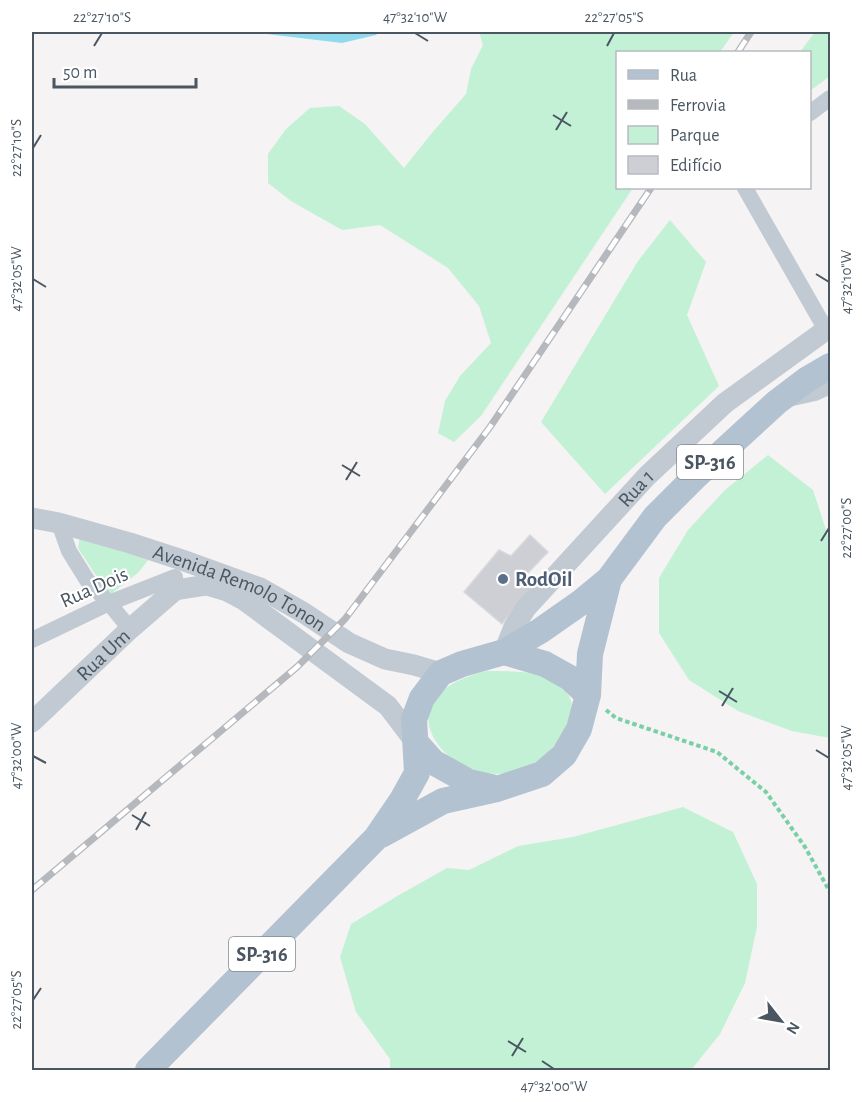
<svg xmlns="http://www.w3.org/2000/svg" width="862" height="1102" viewBox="0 0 862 1102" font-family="'Alegreya Sans',sans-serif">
<rect width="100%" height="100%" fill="#f5f3f3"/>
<path fill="#c3f1d5" d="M 479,32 L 734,32 L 720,52 L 618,52 L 618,188 L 633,188 L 481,416 L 454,442 L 438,433 L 445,401 L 460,376 L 491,343 L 479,306 L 448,268 L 380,225 L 342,230 L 291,201 L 268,183 L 268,154 L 286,129 L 310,108 L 339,106 L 365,124 L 404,168 L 431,134 L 466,94 L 471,69 L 483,45 Z
M 815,32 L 830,32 L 830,76 L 810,91 L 810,52 L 800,52 Z
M 670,220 L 706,262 L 687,315 L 719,386 L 605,494 L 541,422 L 638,261 Z
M 768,455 L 813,490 L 830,542 L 830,738 L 792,731 L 738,711 L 689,680 L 659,633 L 659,578 L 688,530 L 725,490 Z
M 80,536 L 148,560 L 139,572 L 111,594 L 95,574 L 78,548 Z
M 486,671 C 505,671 526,671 545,676 C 551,678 555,682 560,686 C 582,703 571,728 555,745 C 545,757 532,766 518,771 C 501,777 476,773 460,764 C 437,751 416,720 437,696 C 450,682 468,676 486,671 Z
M 683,807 L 733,832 L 757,884 L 757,927 L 745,983 L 720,1034 L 691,1070 L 390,1070 L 390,1059 L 356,1012 L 340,957 L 351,924 L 399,895 L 447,868 L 469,870 L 518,846 L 573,837 Z"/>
<path fill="#90daee" d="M 249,32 L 379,32 L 376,35 L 342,43 Z"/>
<path fill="#cdcfd5" stroke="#d7d9de" stroke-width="1.5" d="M 530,535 L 548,552 L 526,575 L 535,583 L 502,624 L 464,592 L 499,550 L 511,556 Z"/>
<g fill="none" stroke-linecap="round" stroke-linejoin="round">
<path stroke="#7ad0a6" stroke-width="4" stroke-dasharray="4.5 3" stroke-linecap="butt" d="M 606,710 L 616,718 L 717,752 L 766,792 L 805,847 L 830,892"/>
<path stroke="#c1cad2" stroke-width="16" d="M 810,113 L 830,98
M 745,188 L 826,330
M 788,399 L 815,393 L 830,386
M 59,523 L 69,551 L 87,580 L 109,603 L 130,629
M 32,640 L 109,603 L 175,577"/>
<g stroke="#c1cad2" stroke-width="21">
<path id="s1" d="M 32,518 L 59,523 L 130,543 L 182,560 L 260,588 L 304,613 L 349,643 L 385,659 L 414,665 L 441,673"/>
<path d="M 175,590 L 207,585 L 227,591 L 244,600 L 388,706 L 416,743"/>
<path id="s2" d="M 504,652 L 514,627 L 526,608 L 647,476 L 725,403 L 830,327"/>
<path id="s3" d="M 32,722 L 130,629 L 175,590"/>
</g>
<path stroke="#b3c2d1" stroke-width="26" d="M 504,652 L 545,664 L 570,678 L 588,695
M 416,743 L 433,762 L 469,782 L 495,788
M 381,835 L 443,801 L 497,789 L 542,774 L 564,755 L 579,729 L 588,695 L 590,654 L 609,579
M 148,1070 L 376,838 L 402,800 L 417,773 L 414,719 L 422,698 L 441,673 L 462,664 L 504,652 L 540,631 L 580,603 L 609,579 L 655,517 L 694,478 L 777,402 L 806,380 L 830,366"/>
<defs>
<path id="rail" d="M 738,52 L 751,32
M 32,890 L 297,667 L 345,619 L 490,427 L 651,188"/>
</defs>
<use href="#rail" stroke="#b5b8bd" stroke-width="7"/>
<use href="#rail" stroke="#fff" stroke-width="4.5" stroke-dasharray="14" stroke-linecap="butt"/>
</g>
<path fill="none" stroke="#4a5661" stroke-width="2" d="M 415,33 L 428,41M 94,46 L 102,33M 607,46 L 614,33M 553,115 L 571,126M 556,130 L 567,112M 33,148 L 41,135M 816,274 L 829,282M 33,279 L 46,287M 342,465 L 360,476M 346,480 L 357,462M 821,541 L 829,528M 719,691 L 737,702M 722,706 L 733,688M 816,750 L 829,758M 33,756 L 46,763M 132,815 L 150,826M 136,830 L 146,812M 33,1000 L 41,988M 508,1041 L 526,1052M 512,1056 L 523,1038M 542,1061 L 554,1069"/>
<circle fill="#5c6f8a" stroke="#fff" stroke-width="2" cx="503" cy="579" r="6"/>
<g text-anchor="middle" stroke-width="4.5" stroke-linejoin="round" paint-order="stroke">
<g fill="#fff" stroke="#808990" stroke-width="1.5">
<rect x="677" y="445" width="66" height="34" rx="4.5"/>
<rect x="229" y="937" width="66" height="34" rx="4.5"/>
</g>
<g font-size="20" font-weight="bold" fill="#4a5661">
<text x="710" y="469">SP-316</text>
<text x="262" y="961">SP-316</text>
</g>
<g font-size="21" fill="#4a5661" stroke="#fff">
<text dy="7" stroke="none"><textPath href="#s2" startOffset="212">Rua 1</textPath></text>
<text transform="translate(94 587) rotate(-24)" y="7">Rua Dois</text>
<text dy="7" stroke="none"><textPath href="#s1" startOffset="220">Avenida Remolo Tonon</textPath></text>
<text dy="7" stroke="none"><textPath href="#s3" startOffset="98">Rua Um</textPath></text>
</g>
<g font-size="21" font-weight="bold" fill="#4e5e75" stroke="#fff" text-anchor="start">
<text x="515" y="586">RodOil</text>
</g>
</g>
<rect width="862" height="1102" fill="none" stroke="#ffffff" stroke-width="66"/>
<rect x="616" y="51" width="195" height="138" fill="#ffffff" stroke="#b7bbc0" stroke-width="1.5"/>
<rect x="628" y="70" width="30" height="9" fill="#b3c2d1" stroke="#b7bbc0" stroke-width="1.5"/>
<text x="670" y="81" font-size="18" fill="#4a5661">Rua</text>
<rect x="628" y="100" width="30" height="9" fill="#b5b8bd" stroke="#b7bbc0" stroke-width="1.5"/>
<text x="670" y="111" font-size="18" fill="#4a5661">Ferrovia</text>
<rect x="628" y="126" width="30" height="18" fill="#c3f1d5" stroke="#b7bbc0" stroke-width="1.5"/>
<text x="670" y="141" font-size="18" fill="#4a5661">Parque</text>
<rect x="628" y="156" width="30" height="18" fill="#cdcfd5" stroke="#b7bbc0" stroke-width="1.5"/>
<text x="670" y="171" font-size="18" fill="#4a5661">Edifício</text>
<g transform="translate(781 1021) rotate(121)" stroke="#ffffff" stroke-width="4.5" paint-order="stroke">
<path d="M0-4.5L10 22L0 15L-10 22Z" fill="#4a5661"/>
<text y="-9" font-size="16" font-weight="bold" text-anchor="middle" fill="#4a5661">N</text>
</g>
<path d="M54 78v9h142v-9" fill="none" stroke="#4a5661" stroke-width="3"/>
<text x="63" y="78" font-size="18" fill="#4a5661" stroke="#ffffff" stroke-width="4.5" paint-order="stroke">50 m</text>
<rect x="33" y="33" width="796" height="1036" fill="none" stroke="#4a5661" stroke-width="2"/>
<g font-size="15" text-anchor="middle" fill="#4a5661">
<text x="102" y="22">22°27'10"S</text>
<text x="415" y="22">47°32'10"W</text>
<text x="614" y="22">22°27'05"S</text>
<text transform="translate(16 148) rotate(-90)" y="5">22°27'10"S</text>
<text transform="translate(16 279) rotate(-90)" y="5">47°32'05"W</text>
<text transform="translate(846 282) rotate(-90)" y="5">47°32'10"W</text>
<text transform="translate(846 528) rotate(-90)" y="5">22°27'00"S</text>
<text transform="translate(16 756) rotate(-90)" y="5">47°32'00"W</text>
<text transform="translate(846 758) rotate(-90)" y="5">47°32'05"W</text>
<text transform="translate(16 1000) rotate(-90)" y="5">22°27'05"S</text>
<text x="554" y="1091">47°32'00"W</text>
</g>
</svg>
